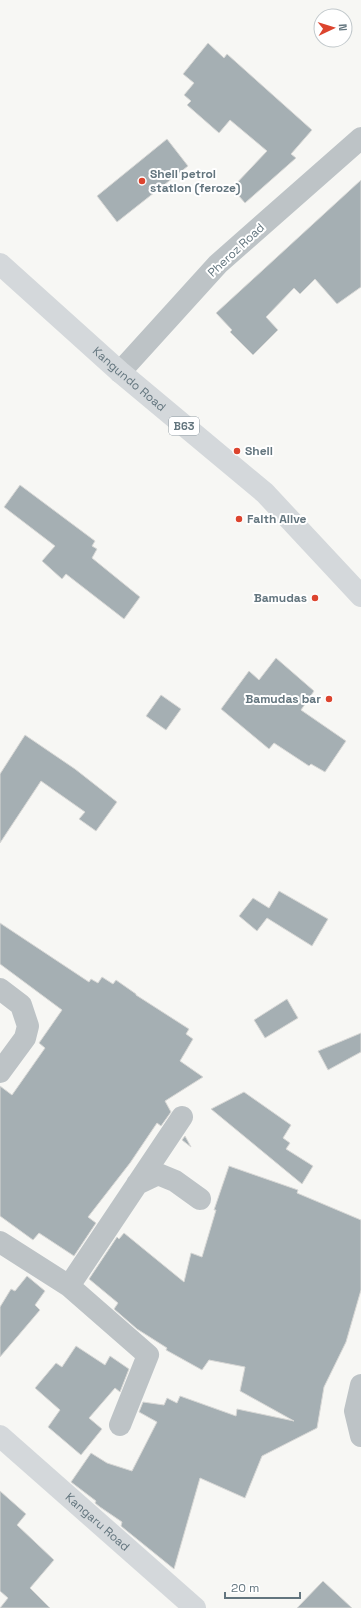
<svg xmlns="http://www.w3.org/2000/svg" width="361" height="1608" viewBox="0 0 361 1608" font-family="'Space Grotesk',sans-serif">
<rect width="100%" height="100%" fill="#f7f7f4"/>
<path fill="#a5afb3" stroke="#d8d8d6" d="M 208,43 L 224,58 L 227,54 L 312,130 L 291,154 L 296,158 L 245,203 L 232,188 L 267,151 L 230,120 L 219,133 L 187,105 L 191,101 L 184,95 L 194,83 L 183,74 Z
M 167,139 L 188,166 L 117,222 L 97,196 Z
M 361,180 L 361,287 L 337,304 L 315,279 L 300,294 L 294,288 L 266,317 L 278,330 L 253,355 L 230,332 L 232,330 L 216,313 Z
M 20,485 L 95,541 L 92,546 L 97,549 L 92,558 L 140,597 L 124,619 L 66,574 L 62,579 L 42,561 L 55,546 L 4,507 Z
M 276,658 L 314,691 L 301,710 L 346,741 L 325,772 L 311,764 L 309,766 L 274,743 L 269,749 L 221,709 L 249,671 L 259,680 Z
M 161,695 L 181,709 L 166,730 L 146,716 Z
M 25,735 L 75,769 L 117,802 L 96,831 L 79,819 L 85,812 L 41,781 L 0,843 L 0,774 Z
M 279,891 L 328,919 L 312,946 L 267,918 L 257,931 L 239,916 L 253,898 L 269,908 Z
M 0,923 L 89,982 L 91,979 L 98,983 L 102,977 L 113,984 L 116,980 L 136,994 L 136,995 L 189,1029 L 186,1034 L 193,1039 L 180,1061 L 203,1077 L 165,1101 L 171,1112 L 161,1126 L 157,1123 L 130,1163 L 88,1217 L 96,1223 L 74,1256 L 39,1233 L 33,1240 L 0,1216 L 0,1086 L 12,1095 L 45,1048 L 39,1043 L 62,1010 L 0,964 Z
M 287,999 L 298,1018 L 265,1038 L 254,1020 Z
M 361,1033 L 361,1052 L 328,1070 L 318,1051 Z
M 244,1092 L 291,1125 L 283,1138 L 290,1143 L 286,1149 L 313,1166 L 302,1184 L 211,1109 Z
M 185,1136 L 191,1147 L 182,1140 Z
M 229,1166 L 298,1190 L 297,1193 L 361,1220 L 361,1290 L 346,1342 L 324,1387 L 317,1428 L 262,1456 L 245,1498 L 200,1478 L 174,1569 L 127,1531 L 121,1526 L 122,1522 L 100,1507 L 95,1503 L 96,1501 L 71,1482 L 91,1453 L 107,1463 L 132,1471 L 157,1422 L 139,1412 L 143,1402 L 164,1405 L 167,1398 L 177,1403 L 180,1396 L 236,1416 L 237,1409 L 294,1421 L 240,1391 L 245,1367 L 209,1360 L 202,1370 L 166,1350 L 167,1348 L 137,1329 L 114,1309 L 118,1303 L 89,1279 L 117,1237 L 119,1239 L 124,1233 L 184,1282 L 191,1253 L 202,1257 L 216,1210 L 214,1210 Z
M 27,1276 L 45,1291 L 35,1305 L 40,1310 L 0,1357 L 0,1307 L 11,1289 L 15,1291 Z
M 76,1346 L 105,1365 L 110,1356 L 129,1369 L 120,1392 L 115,1388 L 89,1418 L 102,1429 L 81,1455 L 48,1427 L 60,1410 L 35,1388 L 56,1363 L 62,1367 Z
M 0,1491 L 26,1514 L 17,1525 L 54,1560 L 30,1588 L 50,1608 L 0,1608 L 8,1598 L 0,1591 Z
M 323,1581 L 352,1608 L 297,1608 Z"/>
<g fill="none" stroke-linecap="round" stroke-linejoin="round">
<path stroke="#bdc3c6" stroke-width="22" d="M 120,372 L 218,264 L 361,138
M 0,989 L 21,1005 L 28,1026 L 25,1038 L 0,1072
M 137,1184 L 158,1174 L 175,1181 L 200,1199
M 0,1242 L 69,1286 L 148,1355 L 120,1425
M 69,1286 L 182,1117
M 361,1385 L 355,1411 L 361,1436"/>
<path stroke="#d4d8db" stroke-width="22" id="s1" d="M 0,1436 L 195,1608"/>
<path stroke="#d4d8db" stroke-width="22" id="s2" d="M 0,264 L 120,372 L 265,493 L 361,596"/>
</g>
<g fill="#dc442e" stroke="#fff" stroke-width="1.5">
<circle cx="142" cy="181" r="4"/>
<circle cx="237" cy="451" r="4"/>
<circle cx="239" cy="519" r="4"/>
<circle cx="315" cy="598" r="4"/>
<circle cx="329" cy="699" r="4"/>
</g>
<g text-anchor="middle" stroke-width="4" stroke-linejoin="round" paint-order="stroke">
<rect fill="#fff" stroke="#929ea5" stroke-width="1" x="169" y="417" width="30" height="18" rx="3"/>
<g font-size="11" font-weight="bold" fill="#63757e">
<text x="184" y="430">B63</text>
</g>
<g font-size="12" font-weight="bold" fill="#63757e" stroke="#fff" text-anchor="start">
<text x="150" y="178">Shell petrol<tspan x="150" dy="14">station (feroze)</tspan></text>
<text x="245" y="455">Shell</text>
<text x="247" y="523">Faith Alive</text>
<text x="307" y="602" text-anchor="end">Bamudas</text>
<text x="321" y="703" text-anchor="end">Bamudas bar</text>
</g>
<g font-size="12" fill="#63757e" stroke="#fff">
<text transform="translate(236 250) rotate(-43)" y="4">Pheroz Road</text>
<text dy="4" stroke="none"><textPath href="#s2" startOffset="173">Kangundo Road</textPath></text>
<text dy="4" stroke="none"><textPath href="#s1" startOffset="130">Kangaru Road</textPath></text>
</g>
</g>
<g transform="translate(333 28) rotate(86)"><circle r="19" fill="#ffffff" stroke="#c1c8cb"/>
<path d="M0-3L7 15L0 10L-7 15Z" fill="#dc442e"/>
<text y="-6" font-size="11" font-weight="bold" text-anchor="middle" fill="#63757e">N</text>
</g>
<path d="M225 1592v6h75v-6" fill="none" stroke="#63757e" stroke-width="2"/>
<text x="231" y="1592" font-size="12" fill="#63757e" stroke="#ffffff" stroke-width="3" paint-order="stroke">20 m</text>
</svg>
